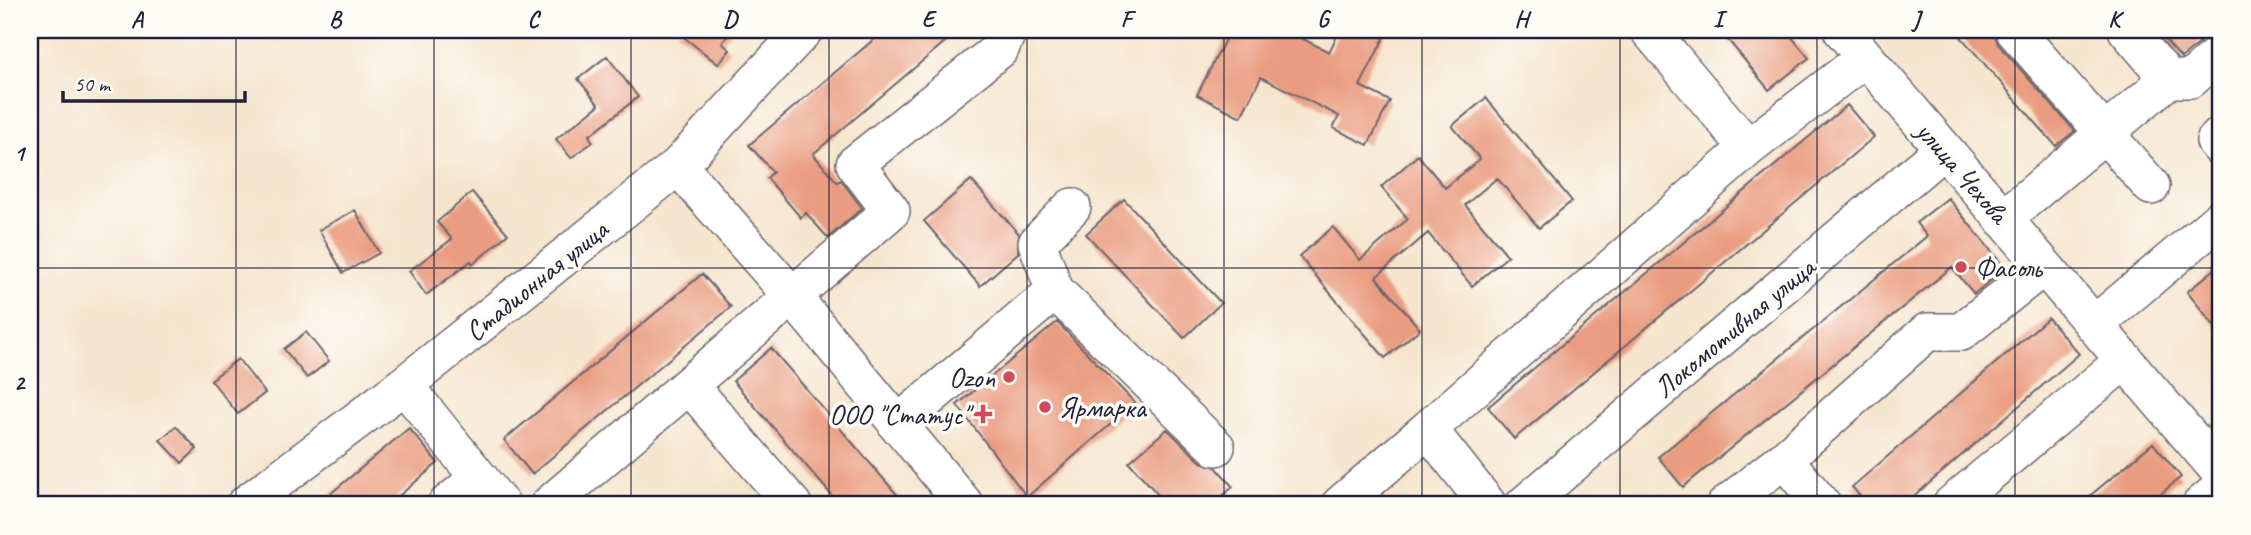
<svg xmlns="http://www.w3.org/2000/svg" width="2251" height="535" viewBox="0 0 2251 535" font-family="Caveat,sans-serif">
<rect width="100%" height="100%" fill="#fdfcf7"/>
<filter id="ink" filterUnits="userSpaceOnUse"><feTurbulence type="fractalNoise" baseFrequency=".0143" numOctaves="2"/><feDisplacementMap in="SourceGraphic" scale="14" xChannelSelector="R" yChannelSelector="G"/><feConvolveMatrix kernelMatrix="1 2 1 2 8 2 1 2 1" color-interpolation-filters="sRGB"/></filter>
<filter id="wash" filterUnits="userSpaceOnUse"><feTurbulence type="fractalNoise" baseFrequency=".00686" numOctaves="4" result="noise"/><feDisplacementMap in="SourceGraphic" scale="28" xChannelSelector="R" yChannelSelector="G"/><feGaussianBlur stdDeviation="1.57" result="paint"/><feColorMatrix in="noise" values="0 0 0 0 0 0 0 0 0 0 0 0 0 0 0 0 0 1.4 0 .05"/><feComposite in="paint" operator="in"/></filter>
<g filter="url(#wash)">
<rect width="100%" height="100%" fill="#f6e5ce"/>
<g id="blocks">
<path fill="#ea9c80" d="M 675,30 L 733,30 L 722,43 L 730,50 L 718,64 Z
M 885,30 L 959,30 L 813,154 L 837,182 L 841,180 L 862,208 L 828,238 L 806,213 L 801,218 L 767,178 L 773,172 L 749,145 Z
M 1230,30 L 1285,30 L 1329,52 L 1340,30 L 1388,30 L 1360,86 L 1390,101 L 1368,145 L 1333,128 L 1339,116 L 1261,77 L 1241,117 L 1197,95 Z
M 1720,30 L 1786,30 L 1809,58 L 1769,90 Z
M 1955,30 L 1993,30 L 1998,44 L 2075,131 L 2056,146 Z
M 2156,30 L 2188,30 L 2200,43 L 2181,58 Z
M 607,56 L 638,97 L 589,136 L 593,142 L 571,158 L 556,139 L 599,105 L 578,79 Z
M 1486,98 L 1572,201 L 1539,228 L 1497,178 L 1465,205 L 1508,256 L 1472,286 L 1428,233 L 1376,277 L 1420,329 L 1385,358 L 1299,256 L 1333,227 L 1360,260 L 1408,219 L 1381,187 L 1418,155 L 1445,188 L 1480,159 L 1452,126 Z
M 1847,105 L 1874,137 L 1514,439 L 1488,407 Z
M 971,180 L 1019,234 L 1018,253 L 980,286 L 924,221 Z
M 472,192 L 508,234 L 473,264 L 471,261 L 426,295 L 409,271 L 452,239 L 437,222 Z
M 1948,198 L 2005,268 L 1974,294 L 1952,267 L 1683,487 L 1658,457 L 1927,236 L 1916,223 Z
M 1124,199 L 1221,303 L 1184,338 L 1086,234 Z
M 355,210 L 379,253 L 343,273 L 319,230 Z
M 2221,264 L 2221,334 L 2187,292 Z
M 702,274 L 731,307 L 532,474 L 504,440 Z
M 2048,318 L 2079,354 L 1904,505 L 1868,505 L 1852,487 Z
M 1057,322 L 1135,403 L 1027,497 L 957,405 Z
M 306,332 L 329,361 L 307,378 L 284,349 Z
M 771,348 L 906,505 L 840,505 L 733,381 Z
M 238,359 L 265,393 L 238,414 L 211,380 Z
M 176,426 L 197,449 L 182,463 L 160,440 Z
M 409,428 L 438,463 L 388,505 L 317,505 Z
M 1167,429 L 1201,462 L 1216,467 L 1233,487 L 1212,505 L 1167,505 L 1129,462 Z
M 2153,443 L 2181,477 L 2147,505 L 2079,505 Z"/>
</g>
</g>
<g filter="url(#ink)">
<use href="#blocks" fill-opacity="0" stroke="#6c666e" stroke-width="2"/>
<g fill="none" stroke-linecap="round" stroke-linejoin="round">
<defs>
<path id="minor" d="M 1649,30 L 1748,148 L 1865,58
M 1842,30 L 2221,473
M 2014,30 L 2151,186
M 2127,30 L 2169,79
M 2221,135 L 2215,141 L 2221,148
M 678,166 L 792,296 L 965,505
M 2003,219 L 2169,79 L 2191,79 L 2221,52
M 1055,291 L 1037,243 L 1072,207
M 2094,325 L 2221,218
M 404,385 L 501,505
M 689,385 L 793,505
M 897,425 L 1055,291 L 1216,447
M 1784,459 L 1822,505
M 245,505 L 404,385 L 678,166 L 804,30
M 446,505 L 479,478
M 549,505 L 891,211 L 855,164 L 1000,49 L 1008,30
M 1340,505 L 1428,429
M 1488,505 L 1428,429 L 1748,148
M 1524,505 L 1944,149
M 1726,505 L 1784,459 L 1927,332 L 1961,332 L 2044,266
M 1951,505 L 2125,360
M 2201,505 L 2221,488"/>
</defs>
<use href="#minor" stroke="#6c666e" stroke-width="40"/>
<use href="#minor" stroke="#fff" stroke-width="37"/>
</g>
</g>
<path fill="none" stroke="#22223b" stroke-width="2" stroke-opacity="0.55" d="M 236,30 L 236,505M 434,30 L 434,505M 631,30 L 631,505M 829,30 L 829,505M 1027,30 L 1027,505M 1224,30 L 1224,505M 1422,30 L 1422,505M 1620,30 L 1620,505M 1817,30 L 1817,505M 2015,30 L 2015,505M 30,268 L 2221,268"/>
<g fill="#d1495b" stroke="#fdfcf7" stroke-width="2.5">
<circle cx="1961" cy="267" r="7"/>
<circle cx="1009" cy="377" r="7"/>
<circle cx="1045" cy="407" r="7"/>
<path d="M979.5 403.5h7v7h7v7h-7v7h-7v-7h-7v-7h7z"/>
</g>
<g text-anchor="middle" stroke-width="7" stroke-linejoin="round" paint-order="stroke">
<g font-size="28" fill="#22223b" stroke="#fdfcf7">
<text transform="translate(1963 172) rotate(49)" y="10">улица Чехова</text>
<text transform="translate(536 280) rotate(-39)" y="10">Стадионная улица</text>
<text transform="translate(1734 327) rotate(-40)" y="10">Локомотивная улица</text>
</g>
<g font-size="28" fill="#22223b" stroke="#fdfcf7" text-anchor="start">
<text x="1975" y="277">Фасоль</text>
<text x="995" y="387" text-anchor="end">Ozon</text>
<text x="1059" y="417">Ярмарка</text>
<text x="969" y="424" text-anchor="end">ООО "Статус"</text>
</g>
</g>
<rect width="2251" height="535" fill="none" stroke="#fdfcf7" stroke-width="77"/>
<path d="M63 91v10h182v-10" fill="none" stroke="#22223b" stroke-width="3.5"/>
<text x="74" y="91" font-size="21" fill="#22223b" stroke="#fdfcf7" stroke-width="5" paint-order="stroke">50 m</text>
<rect x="38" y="38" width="2174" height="458" fill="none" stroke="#22223b" stroke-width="2.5"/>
<g font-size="23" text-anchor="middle" font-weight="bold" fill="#22223b">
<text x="137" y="27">A</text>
<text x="335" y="27">B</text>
<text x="533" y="27">C</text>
<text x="730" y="27">D</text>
<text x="928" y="27">E</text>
<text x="1126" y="27">F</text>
<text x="1323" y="27">G</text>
<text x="1521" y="27">H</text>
<text x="1718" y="27">I</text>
<text x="1916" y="27">J</text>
<text x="2114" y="27">K</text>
<text x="19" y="161">1</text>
<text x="19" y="390">2</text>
</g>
</svg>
